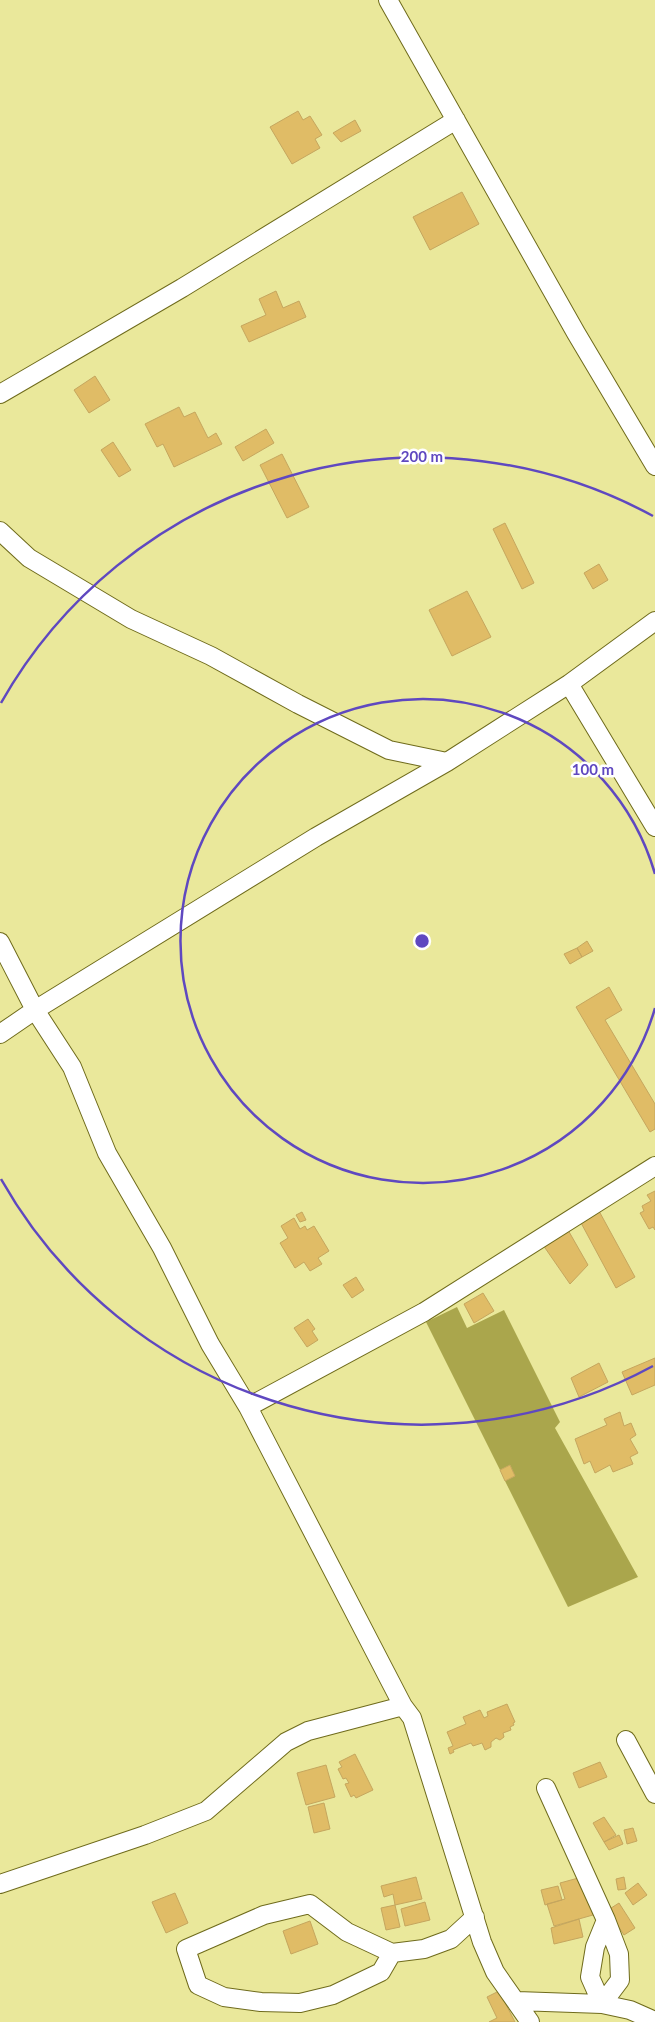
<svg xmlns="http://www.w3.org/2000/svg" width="655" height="2022" viewBox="0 0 655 2022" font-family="Lato,sans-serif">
<rect width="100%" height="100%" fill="#eae89b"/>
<path fill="#aaa64c" d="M 457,1307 L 467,1328 L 504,1310 L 560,1422 L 555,1428 L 638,1577 L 568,1607 L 505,1481 L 515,1476 L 510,1465 L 500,1470 L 426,1322 Z"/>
<path fill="#e0bc66" stroke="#c5a65e" d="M 298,111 L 303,120 L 310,116 L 322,135 L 315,139 L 320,148 L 292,164 L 270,127 Z
M 355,120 L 361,131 L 341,142 L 333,133 Z
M 462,192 L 479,224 L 430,250 L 413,217 Z
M 276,291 L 283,308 L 299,301 L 306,317 L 249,342 L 241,326 L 266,315 L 259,299 Z
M 95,376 L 110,400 L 89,413 L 74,390 Z
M 179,407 L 184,417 L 195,412 L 208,438 L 216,433 L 222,444 L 174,467 L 163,444 L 157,447 L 145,424 Z
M 266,429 L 274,443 L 243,461 L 235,447 Z
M 113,442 L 131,470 L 119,477 L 101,450 Z
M 282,454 L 309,507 L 287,518 L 260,465 Z
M 505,523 L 534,583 L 522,589 L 493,529 Z
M 599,564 L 608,580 L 593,589 L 584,573 Z
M 467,591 L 491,637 L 452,656 L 429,610 Z
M 587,941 L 593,951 L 582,957 L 577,948 Z
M 577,948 L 582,957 L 570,964 L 564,954 Z
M 609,987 L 622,1010 L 605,1020 L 655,1104 L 655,1129 L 650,1132 L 576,1007 Z
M 655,1191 L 655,1230 L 653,1227 L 649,1229 L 640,1213 L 644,1211 L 642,1206 L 651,1201 L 647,1195 Z
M 599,1211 L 635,1277 L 616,1288 L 580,1221 Z
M 302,1212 L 306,1220 L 300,1222 L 296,1215 Z
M 294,1218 L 300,1229 L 305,1226 L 307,1230 L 314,1226 L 329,1251 L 318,1258 L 322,1264 L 310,1271 L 304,1262 L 295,1268 L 280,1243 L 288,1238 L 281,1226 Z
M 568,1230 L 588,1265 L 570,1284 L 543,1245 Z
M 356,1277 L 364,1290 L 352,1298 L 343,1285 Z
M 483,1293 L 494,1311 L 474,1323 L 464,1304 Z
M 308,1319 L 315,1329 L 312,1331 L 318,1340 L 307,1347 L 294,1328 Z
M 655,1358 L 655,1385 L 632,1395 L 622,1372 Z
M 599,1363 L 608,1382 L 579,1397 L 571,1378 Z
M 620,1412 L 624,1426 L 631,1423 L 636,1435 L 630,1439 L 638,1453 L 630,1457 L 633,1464 L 613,1472 L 610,1465 L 595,1473 L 590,1461 L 584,1464 L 575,1439 L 607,1425 L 604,1419 Z
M 510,1465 L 515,1476 L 505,1481 L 500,1470 Z
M 507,1704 L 515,1722 L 513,1723 L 514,1725 L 510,1727 L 511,1730 L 503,1733 L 504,1737 L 500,1740 L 496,1738 L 491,1742 L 491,1747 L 485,1750 L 482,1743 L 473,1746 L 471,1743 L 453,1750 L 454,1752 L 450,1754 L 448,1748 L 453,1746 L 447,1732 L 466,1724 L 463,1717 L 480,1710 L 484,1718 L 488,1716 L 487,1712 Z
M 355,1754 L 373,1790 L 356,1798 L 354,1795 L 351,1797 L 345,1784 L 349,1783 L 346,1778 L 343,1779 L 338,1769 L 342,1767 L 339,1762 Z
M 600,1762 L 607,1777 L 579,1788 L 573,1773 Z
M 326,1765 L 335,1797 L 306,1805 L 297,1773 Z
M 324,1803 L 330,1829 L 314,1833 L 308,1807 Z
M 604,1817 L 616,1835 L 604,1842 L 593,1823 Z
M 633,1828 L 637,1841 L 627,1844 L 624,1830 Z
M 619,1835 L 623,1844 L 609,1850 L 604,1842 Z
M 416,1877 L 422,1899 L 395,1905 L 393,1894 L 384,1897 L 381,1886 Z
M 582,1877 L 593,1915 L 554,1926 L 547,1904 L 565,1899 L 560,1883 Z
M 624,1877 L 626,1889 L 618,1890 L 616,1879 Z
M 638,1883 L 647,1895 L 633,1905 L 625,1893 Z
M 558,1886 L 562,1900 L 545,1905 L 541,1890 Z
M 175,1893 L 188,1923 L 166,1933 L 152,1902 Z
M 425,1902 L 430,1920 L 405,1926 L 401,1909 Z
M 619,1903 L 635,1928 L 624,1935 L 608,1910 Z
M 395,1905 L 400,1927 L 386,1930 L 381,1908 Z
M 579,1919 L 583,1937 L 554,1944 L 551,1928 Z
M 310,1921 L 318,1944 L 291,1954 L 283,1931 Z
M 499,1991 L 515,2022 L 489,2022 L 497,2018 L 487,1997 Z"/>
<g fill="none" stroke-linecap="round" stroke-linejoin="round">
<defs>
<path id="street" d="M 388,0 L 576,333 L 655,466
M 0,394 L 182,288 L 456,120
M 0,531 L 29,558 L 131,619 L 211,656 L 298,704 L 389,750 L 447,762
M 569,684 L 655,827
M 0,942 L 35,1010 L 72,1067 L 107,1153 L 162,1248 L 210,1344 L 248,1407 L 403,1706 L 412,1718 L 482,1942 L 495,1972 L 530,2022
M 0,1034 L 35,1010 L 316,837 L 447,762 L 569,684 L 655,621
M 248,1407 L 424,1312 L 655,1166
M 626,1740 L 655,1794
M 546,1788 L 606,1920
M 0,1884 L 145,1835 L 206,1811 L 286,1742 L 308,1731 L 403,1706
M 606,1920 L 619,1954 L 620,1980 L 602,2004 L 590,1977 L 595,1947 Z
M 392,1953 L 381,1972 L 333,1995 L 300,2003 L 261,2002 L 224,1997 L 198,1985 L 186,1949 L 264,1915 L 310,1904 L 347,1932 L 392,1953 L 424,1949 L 451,1939 L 475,1917
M 517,2001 L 602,2004 L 630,2010 L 655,2021"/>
</defs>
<use href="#street" stroke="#6f6b1c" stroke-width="20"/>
<use href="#street" stroke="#fff" stroke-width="18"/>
</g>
<g fill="none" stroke="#5f48c0" stroke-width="2.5">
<path d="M655 1008A242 242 0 1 1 655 874"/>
<path d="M653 1366A484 484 0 0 1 1 1179M1 703A484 484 0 0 1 653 516"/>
</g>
<circle cx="422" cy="941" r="8" fill="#5f48c0" stroke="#fff" stroke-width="2.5"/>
<g font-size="15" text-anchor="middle" font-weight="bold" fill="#5f48c0" stroke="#fff" stroke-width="5" stroke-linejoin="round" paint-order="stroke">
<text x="422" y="462">200 m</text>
<text x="593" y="775">100 m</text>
</g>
</svg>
